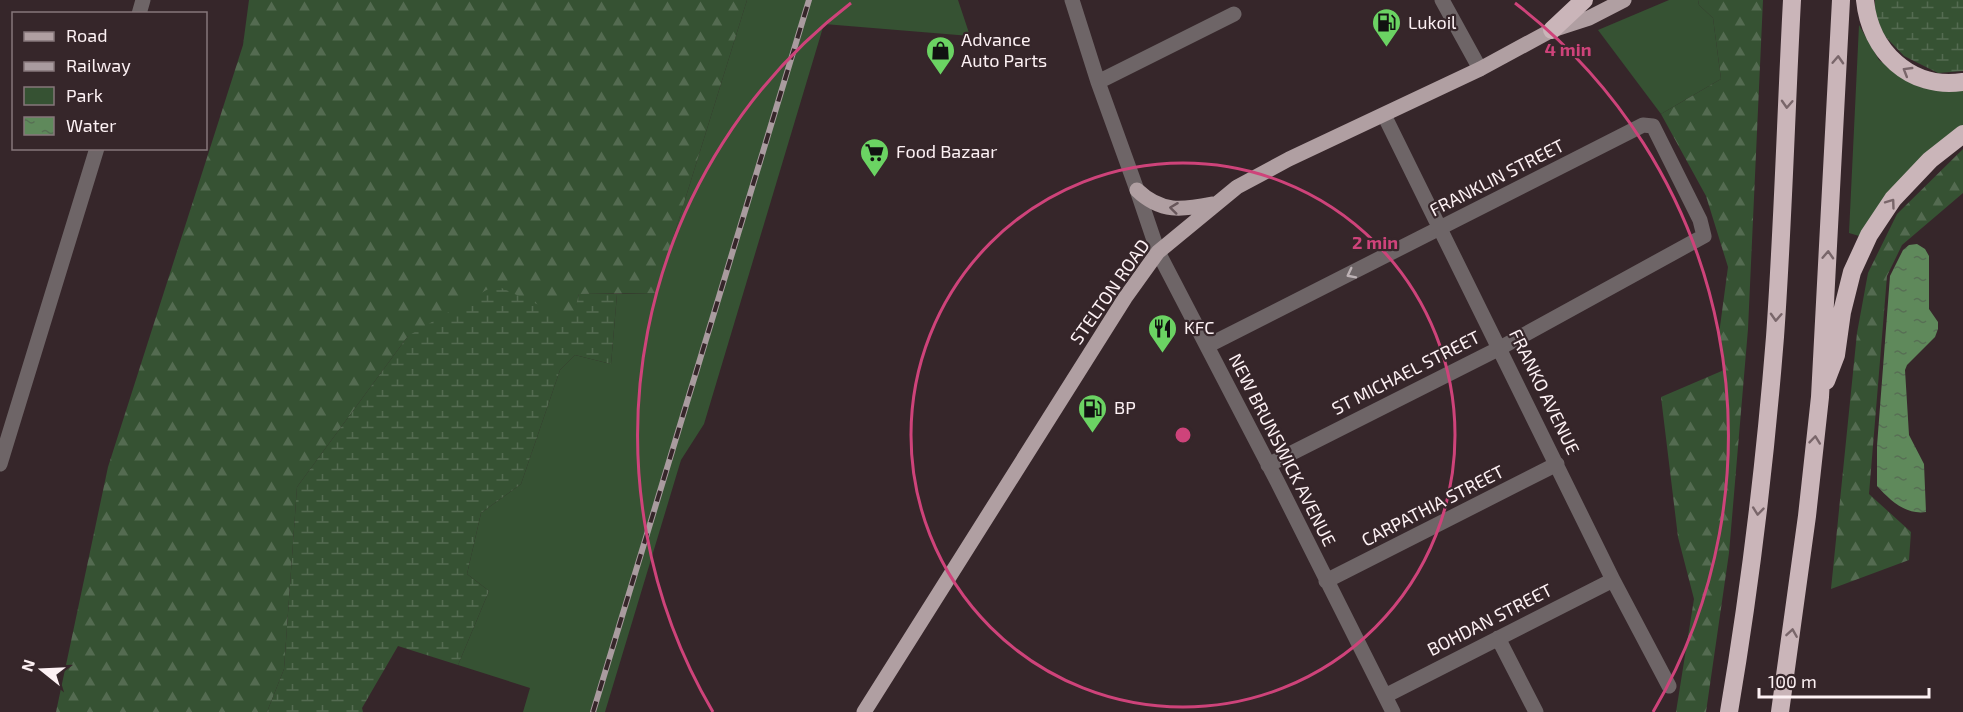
<svg xmlns="http://www.w3.org/2000/svg" width="1963" height="712" viewBox="0 0 1963 712" font-family="'Exo 2',sans-serif">
<defs>
<pattern id="forest-firs" width="22" height="20" patternUnits="userSpaceOnUse" patternTransform="scale(1.5)"><rect width="22" height="20" fill="#365233"/><path d="M5 1l3.5 6h-7zM16 11l3.5 6h-7z" fill="#546b51"/></pattern>
<pattern id="wetland-marsh" width="20" height="14" patternUnits="userSpaceOnUse" patternTransform="scale(1.5)"><rect width="20" height="14" fill="#365233"/><path d="M1 5h8M5 5V1M11 12h8M15 12V8" fill="none" stroke="#546b51"/></pattern>
<pattern id="water-ripples" width="26" height="14" patternUnits="userSpaceOnUse" patternTransform="scale(1.5)"><rect width="26" height="14" fill="#5f895b"/><path d="M2 4q2-2 4 0t4 0M15 11q2-2 4 0t4 0" fill="none" stroke="#576f54"/></pattern>
</defs>
<rect width="100%" height="100%" fill="#36262a"/>
<path fill="#365233" d="M 747,0 L 958,0 L 970,36 L 824,24 L 704,424 L 681,460 L 605,712 L 523,712 L 530,688 L 458,665 L 489,591 L 467,574 L 481,513 L 521,484 L 560,370 L 575,355 L 611,364 L 617,294 L 656,293 Z
M 1669,0 L 1698,0 L 1699,5 L 1713,18 L 1721,79 L 1661,114 L 1598,30 Z
M 1859,25 L 1879,60 L 1920,87 L 1963,91 L 1963,126 L 1859,236 L 1849,233 Z"/>
<path fill="url(#forest-firs)" d="M 249,0 L 747,0 L 656,293 L 579,294 L 573,321 L 408,336 L 297,487 L 284,669 L 267,712 L 56,712 L 108,467 L 243,45 Z
M 1698,0 L 1763,0 L 1748,329 L 1729,553 L 1706,712 L 1676,712 L 1694,599 L 1678,537 L 1661,397 L 1724,370 L 1719,334 L 1728,267 L 1706,196 L 1661,114 L 1721,79 L 1713,18 L 1699,5 Z
M 1963,149 L 1963,193 L 1902,245 L 1887,276 L 1869,494 L 1911,532 L 1909,560 L 1831,589 L 1857,333 L 1868,273 L 1897,214 Z"/>
<path fill="url(#wetland-marsh)" d="M 1875,0 L 1963,0 L 1963,71 L 1938,73 L 1904,56 L 1884,35 L 1875,14 Z
M 495,285 L 572,320 L 579,294 L 617,294 L 611,364 L 575,355 L 560,370 L 521,484 L 481,513 L 467,574 L 489,591 L 458,665 L 398,646 L 362,708 L 363,712 L 267,712 L 284,669 L 297,487 L 408,336 Z"/>
<path fill="url(#water-ripples)" d="M 1917,244 L 1925,249 L 1929,256 L 1929,309 L 1938,322 L 1938,329 L 1935,337 L 1907,365 L 1905,370 L 1909,435 L 1924,464 L 1926,512 C 1905,515 1890,500 1877,486 L 1877,446 L 1890,276 L 1903,250 L 1909,245 Z"/>
<g fill="none" stroke-linecap="round" stroke-linejoin="round">
<path stroke="#6e6567" stroke-width="15" d="M 1072,0 L 1098,82 L 1137,190 L 1158,252 L 1277,481 L 1393,712
M 1442,0 L 1480,69
M 139,14 L 143,0
M 1098,82 L 1234,14
M 1384,115 L 1613,580 L 1669,686
M 1207,346 L 1643,125 L 1653,126 L 1700,220 L 1704,236 L 1500,348 L 1268,465
M 0,464 L 97,148
M 1326,581 L 1557,464
M 1498,638 L 1536,712
M 1385,696 L 1613,580"/>
<path stroke="#b09fa2" stroke-width="15" d="M 1137,190 C 1161,213 1182,210 1212,204
M 864,712 L 1125,298 L 1158,252 L 1237,187 L 1289,159 L 1480,69 L 1552,30 L 1589,18 L 1624,0"/>
<path stroke="#cab5b9" stroke-width="18" d="M 1865,0 C 1870,51 1910,90 1963,82
M 1552,30 L 1584,0
M 1826,381 L 1836,355 L 1842,312 L 1852,272 L 1869,235 L 1893,199 L 1930,160 L 1963,134
M 1729,712 C 1750,588 1765,463 1775,337 C 1783,225 1786,112 1792,0
M 1780,712 L 1807,516 L 1820,397 L 1841,0"/>
<defs>
<path id="rail" d="M 593,712 L 809,0"/>
</defs>
<use href="#rail" stroke="#a99b9f" stroke-width="6"/>
<use href="#rail" stroke="#36262a" stroke-width="4" stroke-dasharray="11" stroke-linecap="butt"/>
</g>
<defs><path id="oneway-chevron" d="M-2-3.5L2.5 0L-2 3.5" fill="none" stroke-width="1.6" stroke-linecap="round" stroke-linejoin="round" transform="scale(1.5)"/></defs>
<g stroke="#79666a">
<use href="#oneway-chevron" transform="translate(1838 60) rotate(-87)"/>
<use href="#oneway-chevron" transform="translate(1907 71) rotate(-149)"/>
<use href="#oneway-chevron" transform="translate(1787 104) rotate(93)"/>
<use href="#oneway-chevron" transform="translate(1891 203) rotate(-54)"/>
<use href="#oneway-chevron" transform="translate(1828 255) rotate(-87)"/>
<use href="#oneway-chevron" transform="translate(1776 317) rotate(93)"/>
<use href="#oneway-chevron" transform="translate(1815 440) rotate(-84)"/>
<use href="#oneway-chevron" transform="translate(1758 511) rotate(96)"/>
<use href="#oneway-chevron" transform="translate(1792 633) rotate(-81)"/>
</g>
<use stroke="#67565a" href="#oneway-chevron" transform="translate(1174 208) rotate(-173)"/>
<use stroke="#bdb2b5" href="#oneway-chevron" transform="translate(1351 274) rotate(153)"/>
<g fill="none" stroke="#ce437a" stroke-width="3">
<circle cx="1183" cy="435" r="272"/>
<path d="M713 712A545 545 0 0 1 851 3M1515 3A545 545 0 0 1 1653 712"/>
</g>
<defs>
<symbol id="fuel-pin" viewBox="-11 -11 22 30"><path d="M0 17L-7.5 6A9.5 9.5 0 1 1 7.5 6Z" fill="#6bd363" stroke="#36262a"/><path d="M-5.5-6h7V0h2V4h1.3V-2.5L3-4.5l.8-.8L6-3V5H2.5V1h-1V6h-7ZM-4.2-4.7v3.2H.2V-4.7Z" fill="#111"/></symbol>
<symbol id="shop-pin" viewBox="-11 -11 22 30"><path d="M0 17L-7.5 6A9.5 9.5 0 1 1 7.5 6Z" fill="#6bd363" stroke="#36262a"/><path d="M-5-2.5h2.3a2.7 3.5 0 0 1 5.4 0H5L5.5 6h-11ZM-1.5-2.5h3a1.5 2.3 0 0 0-3 0Z" fill="#111"/></symbol>
<symbol id="supermarket-pin" viewBox="-11 -11 22 30"><path d="M0 17L-7.5 6A9.5 9.5 0 1 1 7.5 6Z" fill="#6bd363" stroke="#36262a"/><path d="M-6-5.5h2.5l.6 2H6L4.5 2H-2.5L-4.4-4H-6ZM-1.5 3.2a1.3 1.3 0 1 0 .1 0ZM3 3.2a1.3 1.3 0 1 0 .1 0Z" fill="#111"/></symbol>
<symbol id="restaurant-pin" viewBox="-11 -11 22 30"><path d="M0 17L-7.5 6A9.5 9.5 0 1 1 7.5 6Z" fill="#6bd363" stroke="#36262a"/><path d="M-5-6h1v4h1v-4h1v4h1v-4h1v5L-1.5 .5V6h-2V.5L-5-1ZM5-6V6H3V1.5H1.5Q1.5-4 5-6Z" fill="#111"/></symbol>
</defs>
<g fill-rule="evenodd">
<use href="#fuel-pin" x="1370" y="6" width="33" height="45"/>
<use href="#shop-pin" x="924" y="34" width="33" height="45"/>
<use href="#supermarket-pin" x="858" y="136" width="33" height="45"/>
<use href="#restaurant-pin" x="1146" y="312" width="33" height="45"/>
<use href="#fuel-pin" x="1076" y="392" width="33" height="45"/>
</g>
<g text-anchor="middle" stroke-width="4.5" stroke-linejoin="round" paint-order="stroke">
<g font-size="18" fill="#fdf1f4" stroke="#36262a" text-anchor="start">
<text x="1408" y="29">Lukoil</text>
<text x="961" y="46">Advance<tspan x="961" dy="21">Auto Parts</tspan></text>
<text x="896" y="158">Food Bazaar</text>
<text x="1184" y="334">KFC</text>
<text x="1114" y="414">BP</text>
</g>
<g font-size="18" fill="#fdf1f4" stroke="#36262a">
<text transform="translate(1497 178) rotate(-27)" y="6">FRANKLIN STREET</text>
<text transform="translate(1110 292) rotate(-55)" y="6">STELTON ROAD</text>
<text transform="translate(1406 373) rotate(-27)" y="6">ST MICHAEL STREET</text>
<text transform="translate(1544 392) rotate(64)" y="6">FRANKO AVENUE</text>
<text transform="translate(1282 450) rotate(63)" y="6">NEW BRUNSWICK AVENUE</text>
<text transform="translate(1433 506) rotate(-27)" y="6">CARPATHIA STREET</text>
<text transform="translate(1490 620) rotate(-27)" y="6">BOHDAN STREET</text>
</g>
</g>
<circle cx="1183" cy="435" r="9" fill="#ce437a" stroke="#36262a" stroke-width="3"/>
<g font-size="18" text-anchor="middle" font-weight="bold" fill="#ce437a" stroke="#36262a" stroke-width="4.5" stroke-linejoin="round" paint-order="stroke">
<text x="1568" y="56">4 min</text>
<text x="1375" y="249">2 min</text>
</g>
<rect x="12" y="12" width="195" height="138" fill="#36262a" stroke="#86777b" stroke-width="1.5"/>
<rect x="24" y="32" width="30" height="9" fill="#b09fa2" stroke="#86777b" stroke-width="1.5"/>
<text x="66" y="42" font-size="18" fill="#fdf1f4">Road</text>
<rect x="24" y="62" width="30" height="9" fill="#a99b9f" stroke="#86777b" stroke-width="1.5"/>
<text x="66" y="72" font-size="18" fill="#fdf1f4">Railway</text>
<rect x="24" y="87" width="30" height="18" fill="#365233" stroke="#86777b" stroke-width="1.5"/>
<text x="66" y="102" font-size="18" fill="#fdf1f4">Park</text>
<rect x="24" y="117" width="30" height="18" fill="url(#water-ripples)" stroke="#86777b" stroke-width="1.5"/>
<text x="66" y="132" font-size="18" fill="#fdf1f4">Water</text>
<g transform="translate(42 670) rotate(288)" stroke="#36262a" stroke-width="4.5" paint-order="stroke">
<path d="M0-4.5L10 22L0 15L-10 22Z" fill="#fdf1f4"/>
<text y="-9" font-size="16" font-weight="bold" text-anchor="middle" fill="#fdf1f4">N</text>
</g>
<path d="M1759 688v9h170v-9" fill="none" stroke="#fdf1f4" stroke-width="3"/>
<text x="1768" y="688" font-size="18" fill="#fdf1f4" stroke="#36262a" stroke-width="4.5" paint-order="stroke">100 m</text>
</svg>
